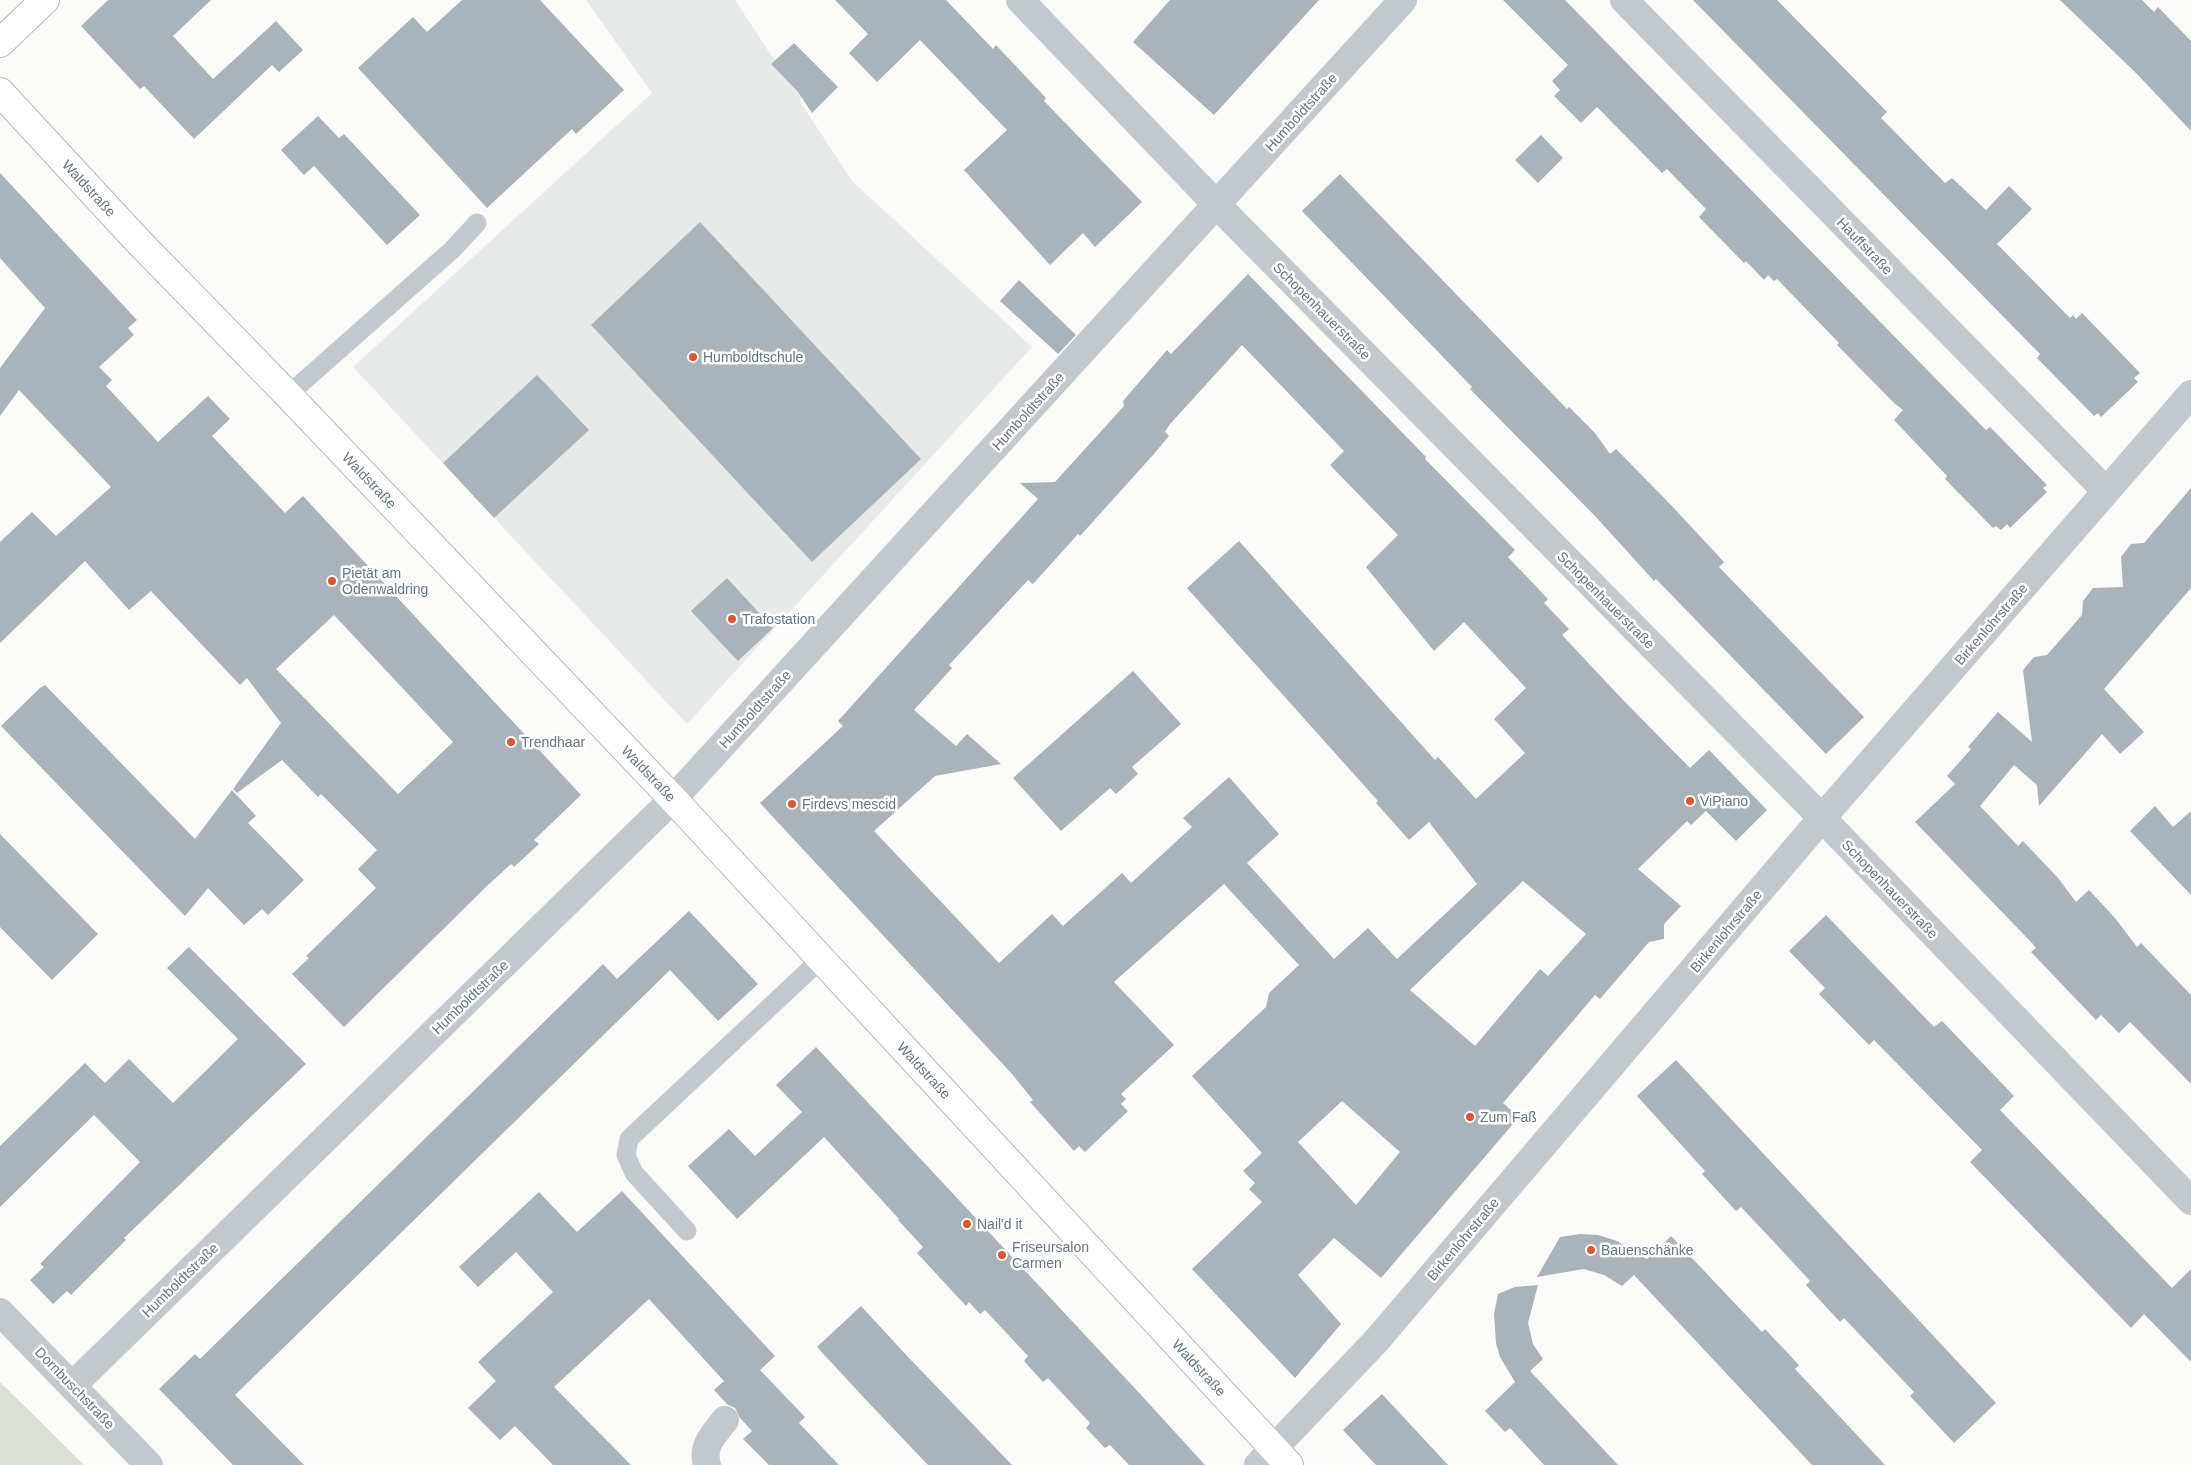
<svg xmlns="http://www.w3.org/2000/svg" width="2191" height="1465" viewBox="0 0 2191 1465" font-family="Helvetica,sans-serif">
<rect width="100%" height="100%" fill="#fafaf8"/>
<path fill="#e8e9e9" d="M 586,0 L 735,0 L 775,61 L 772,65 L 803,97 L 799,100 L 852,181 L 1032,347 L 687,724 L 353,367 L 652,93 Z"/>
<path fill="#dadfd7" d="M 0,1382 L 84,1465 L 0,1465 Z"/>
<path fill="#aab3b9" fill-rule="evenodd" d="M 108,0 L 211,0 L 173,36 L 213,79 L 276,21 L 303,50 L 279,72 L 272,65 L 194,139 L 144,86 L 140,89 L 81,26 Z
M 462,0 L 540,0 L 624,90 L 576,134 L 572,129 L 487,208 L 358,68 L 413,17 L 427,32 Z
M 835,0 L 946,0 L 993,49 L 996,45 L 1046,98 L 1044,101 L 1142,202 L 1095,247 L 1083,233 L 1050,265 L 964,170 L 1007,130 L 920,40 L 877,82 L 849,53 L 868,34 Z
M 1170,0 L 1319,0 L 1214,115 L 1133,42 Z
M 1503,0 L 1565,0 L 1986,430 L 1990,427 L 2047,485 L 2043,488 L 2047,492 L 2010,528 L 2007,524 L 2001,530 L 1996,526 L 1993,528 L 1945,479 L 1947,476 L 1894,420 L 1903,410 L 1894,403 L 1837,345 L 1839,343 L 1777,279 L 1774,281 L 1768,275 L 1764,280 L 1746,261 L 1744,263 L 1699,217 L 1706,209 L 1667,169 L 1662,173 L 1597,107 L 1581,123 L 1554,96 L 1560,90 L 1552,81 L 1568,65 Z
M 1693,0 L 1777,0 L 1887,112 L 1881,118 L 1945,183 L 1952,178 L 1986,210 L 2009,186 L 2032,209 L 1997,244 L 2070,318 L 2073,315 L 2076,319 L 2082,313 L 2140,373 L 2134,378 L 2138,382 L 2101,417 L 2098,413 L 2094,416 L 2037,358 L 2040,354 Z
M 2060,0 L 2142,0 L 2154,12 L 2158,7 L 2191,41 L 2191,131 L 2137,74 Z
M 794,43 L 838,87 L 812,113 L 798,92 L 771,64 Z
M 318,116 L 339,138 L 344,134 L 420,215 L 387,245 L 314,166 L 304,175 L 281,150 Z
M 1541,135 L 1563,158 L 1538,183 L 1515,160 Z
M 0,173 L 137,320 L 128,328 L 134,335 L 99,367 L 112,380 L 106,386 L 134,416 L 158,442 L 208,396 L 230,419 L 212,436 L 285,513 L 303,496 L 581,795 L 534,840 L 539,844 L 514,867 L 511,864 L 488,885 L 344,1027 L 292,974 L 309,958 L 306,956 L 376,888 L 358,869 L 377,850 L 321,794 L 318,797 L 282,760 L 237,793 L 233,789 L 281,723 L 247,678 L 240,685 L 151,591 L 129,610 L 85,561 L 0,643 L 0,542 L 32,512 L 56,536 L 111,487 L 19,390 L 0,416 L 0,368 L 45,308 L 0,258 ZM 334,615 L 453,742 L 398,794 L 276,669 Z
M 1340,174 L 1567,409 L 1569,407 L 1595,433 L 1610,454 L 1616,449 L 1670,504 L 1724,562 L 1719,567 L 1864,717 L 1826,754 L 1656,579 L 1654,581 L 1596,517 L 1470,389 L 1472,387 L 1302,211 Z
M 700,222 L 921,459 L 812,562 L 591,325 Z
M 1248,274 L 1426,457 L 1425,459 L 1515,550 L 1508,557 L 1548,599 L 1544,603 L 1569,629 L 1562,635 L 1624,701 L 1690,768 L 1709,750 L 1767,810 L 1736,841 L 1706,811 L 1691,825 L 1687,821 L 1638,869 L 1681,906 L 1664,924 L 1664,939 L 1649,942 L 1600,999 L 1595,995 L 1503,1103 L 1519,1117 L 1381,1278 L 1334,1238 L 1298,1275 L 1341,1324 L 1295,1378 L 1192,1269 L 1262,1202 L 1249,1189 L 1255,1183 L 1243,1171 L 1262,1153 L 1192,1076 L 1266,1007 L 1269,993 L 1299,965 L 1224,884 L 1114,982 L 1174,1045 L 1121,1094 L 1126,1099 L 1121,1104 L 1128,1111 L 1085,1152 L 1079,1146 L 1074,1151 L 1030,1102 L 1033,1100 L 1012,1074 L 760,803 L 843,726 L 838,721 L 1038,499 L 1020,483 L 1055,482 L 1124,406 L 1123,401 L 1167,350 L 1171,354 ZM 1242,345 L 1344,451 L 1330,465 L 1398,535 L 1366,567 L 1434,651 L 1464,622 L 1526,688 L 1494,719 L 1525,753 L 1476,799 L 1438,757 L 1435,760 L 1239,541 L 1187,588 L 1378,801 L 1376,803 L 1409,840 L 1429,822 L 1477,884 L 1397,959 L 1368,928 L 1334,959 L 1247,863 L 1279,834 L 1229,777 L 1183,818 L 1192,827 L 1131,883 L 1122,873 L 1063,926 L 1052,914 L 999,963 L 874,831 L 935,776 L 1001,764 L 967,734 L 956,746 L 914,710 L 952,668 L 949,665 L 1028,580 L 1033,584 L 1078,534 L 1080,536 L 1153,455 L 1169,436 L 1165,432 L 1170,424 ZM 1523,881 L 1586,934 L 1548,976 L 1540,969 L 1475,1046 L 1410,990 ZM 1342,1101 L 1400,1152 L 1356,1205 L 1298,1142 Z
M 1019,280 L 1076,335 L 1058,354 L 1000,301 Z
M 537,375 L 589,430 L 494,518 L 443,463 Z
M 2191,488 L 2191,588 L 2104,689 L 2144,732 L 2120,754 L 2102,734 L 2039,806 L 2037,785 L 2014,765 L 1980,806 L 2018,846 L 2023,841 L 2058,878 L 2076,902 L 2089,890 L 2115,918 L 2137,947 L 2141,943 L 2191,995 L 2191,1084 L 2130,1022 L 2119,1033 L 2101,1015 L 2096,1020 L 2031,952 L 2036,948 L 2032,943 L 1915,822 L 1955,784 L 1947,776 L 1971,749 L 1968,747 L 1998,712 L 2032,742 L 2023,670 L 2034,657 L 2047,655 L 2082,615 L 2083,601 L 2093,588 L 2123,587 L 2121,557 L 2131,544 L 2144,543 Z
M 727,578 L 773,628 L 738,661 L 691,611 Z
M 1133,671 L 1181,724 L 1132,767 L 1138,774 L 1116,794 L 1110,788 L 1061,831 L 1013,778 Z
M 45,685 L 195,839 L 232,790 L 256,816 L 248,823 L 304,880 L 268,915 L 262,909 L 244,925 L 208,888 L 185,916 L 1,726 L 40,688 Z
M 2155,806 L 2173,827 L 2191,811 L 2191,895 L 2130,831 Z
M 0,834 L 98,934 L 52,980 L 0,927 Z
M 689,911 L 758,984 L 718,1021 L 670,970 L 235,1395 L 304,1465 L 233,1465 L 159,1389 L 195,1354 L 200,1359 L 603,964 L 617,979 Z
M 1826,915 L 1934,1027 L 1942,1021 L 2014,1096 L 2000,1110 L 2172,1288 L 2191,1269 L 2191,1362 L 2144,1314 L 2131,1328 L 1970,1162 L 1982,1150 L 1874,1040 L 1869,1045 L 1819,994 L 1825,988 L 1789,951 Z
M 189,947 L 306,1064 L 124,1238 L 126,1240 L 71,1295 L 67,1291 L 53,1304 L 30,1280 L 44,1267 L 40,1264 L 140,1162 L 94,1115 L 0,1207 L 0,1146 L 85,1063 L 105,1083 L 129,1059 L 173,1103 L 238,1039 L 167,968 Z
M 816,1047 L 1142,1396 L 1205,1465 L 1129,1465 L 1110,1445 L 1105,1448 L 1086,1428 L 1090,1423 L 1048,1378 L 1043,1382 L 1024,1361 L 1028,1356 L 985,1310 L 980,1314 L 969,1302 L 966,1306 L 917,1253 L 923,1247 L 898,1220 L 899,1219 L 824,1137 L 737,1219 L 688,1166 L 729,1129 L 755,1156 L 802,1112 L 776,1085 Z
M 1676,1060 L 1996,1403 L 1954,1443 L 1910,1396 L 1914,1392 L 1844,1318 L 1840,1322 L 1806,1285 L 1810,1281 L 1775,1243 L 1741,1207 L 1736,1211 L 1702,1174 L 1705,1171 L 1637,1096 Z
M 622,1191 L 775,1356 L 760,1370 L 805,1417 L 799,1423 L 839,1465 L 769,1465 L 743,1439 L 752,1431 L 740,1418 L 735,1408 L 728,1405 L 714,1390 L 724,1381 L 649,1299 L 554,1387 L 631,1465 L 553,1465 L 515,1426 L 500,1440 L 468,1408 L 496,1381 L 478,1362 L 553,1292 L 516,1252 L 478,1287 L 459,1267 L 539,1192 L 577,1232 Z
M 1580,1234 L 1598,1235 L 1617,1241 L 1647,1259 L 1671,1236 L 1762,1332 L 1765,1329 L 1799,1365 L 1795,1369 L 1885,1465 L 1812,1465 L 1634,1275 L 1622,1286 L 1604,1275 L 1584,1269 L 1537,1277 L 1560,1237 Z
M 1538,1285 L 1528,1323 L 1533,1344 L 1543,1359 L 1530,1371 L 1618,1465 L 1544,1465 L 1510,1428 L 1505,1432 L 1485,1411 L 1515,1382 L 1500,1357 L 1496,1343 L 1494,1314 L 1498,1294 L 1515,1287 Z
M 861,1306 L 909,1358 L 1012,1465 L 928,1465 L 866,1400 L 817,1347 Z
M 1382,1394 L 1448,1465 L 1376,1465 L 1343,1430 Z"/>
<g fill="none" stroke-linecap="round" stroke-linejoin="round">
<defs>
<g id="secondary">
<path id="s1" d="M 0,92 L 136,239 L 288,395 L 673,799 L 1289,1465"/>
</g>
<path id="primary" d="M 0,43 L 45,0"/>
</defs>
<use href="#secondary" stroke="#b3babf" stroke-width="30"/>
<use href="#primary" stroke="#b5babe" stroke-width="30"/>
<path stroke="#c3c8cc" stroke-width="19" d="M 288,395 L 452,250 L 477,223
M 687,1231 L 634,1173 L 626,1155 L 629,1139 L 820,960"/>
<path stroke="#c3c8cc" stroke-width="28" d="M 1020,0 L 1217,205 L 1822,818 L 2191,1201
M 1624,0 L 2106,491
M 0,1312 L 149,1465
M 72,1386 L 673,799 L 1403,0
M 707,1465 C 701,1446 714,1434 725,1420
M 1258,1465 L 1377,1340 L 1822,818 L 2191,394"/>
<use href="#secondary" stroke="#fff" stroke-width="28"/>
<use href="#primary" stroke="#fff" stroke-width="28"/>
</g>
<g fill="#e4572e" stroke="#fff" stroke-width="2">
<circle cx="693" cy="357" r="5"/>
<circle cx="332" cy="581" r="5"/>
<circle cx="732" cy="619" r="5"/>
<circle cx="511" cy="742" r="5"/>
<circle cx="1690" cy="801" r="5"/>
<circle cx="792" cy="804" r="5"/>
<circle cx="1470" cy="1117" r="5"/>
<circle cx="967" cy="1224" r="5"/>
<circle cx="1591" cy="1250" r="5"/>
<circle cx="1002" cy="1255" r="5"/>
</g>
<g text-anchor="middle" stroke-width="5" stroke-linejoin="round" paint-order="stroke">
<g font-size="14" fill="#657683" stroke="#fff">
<text transform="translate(1301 112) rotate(-48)" y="5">Humboldtstraße</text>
<text dy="5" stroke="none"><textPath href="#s1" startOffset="131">Waldstraße</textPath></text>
<text transform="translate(1865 246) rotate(46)" y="5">Hauffstraße</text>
<text transform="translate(1322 311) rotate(45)" y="5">Schopenhauerstraße</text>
<text transform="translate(1028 411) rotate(-48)" y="5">Humboldtstraße</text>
<text dy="5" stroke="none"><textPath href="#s1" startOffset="536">Waldstraße</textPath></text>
<text transform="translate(1606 600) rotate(45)" y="5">Schopenhauerstraße</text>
<text transform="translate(1991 624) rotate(-49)" y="5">Birkenlohrstraße</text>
<text transform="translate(755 709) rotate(-48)" y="5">Humboldtstraße</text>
<text dy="5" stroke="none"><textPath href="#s1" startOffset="941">Waldstraße</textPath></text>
<text transform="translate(1890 889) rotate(46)" y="5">Schopenhauerstraße</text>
<text transform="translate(1726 931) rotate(-50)" y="5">Birkenlohrstraße</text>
<text transform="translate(470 997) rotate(-44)" y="5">Humboldtstraße</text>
<text dy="5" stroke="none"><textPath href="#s1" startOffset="1346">Waldstraße</textPath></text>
<text transform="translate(1463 1239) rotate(-50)" y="5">Birkenlohrstraße</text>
<text transform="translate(180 1280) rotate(-44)" y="5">Humboldtstraße</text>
<text dy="5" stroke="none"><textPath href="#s1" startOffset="1751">Waldstraße</textPath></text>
<text transform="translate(75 1388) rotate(46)" y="5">Dornbuschstraße</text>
</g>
<g font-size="14" fill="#657683" stroke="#fff" text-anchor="start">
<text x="703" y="362">Humboldtschule</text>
<text x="342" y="578">Pietät am<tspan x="342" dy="16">Odenwaldring</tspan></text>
<text x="742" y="624">Trafostation</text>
<text x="521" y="747">Trendhaar</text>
<text x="1700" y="806">ViPiano</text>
<text x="802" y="809">Firdevs mescid</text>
<text x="1480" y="1122">Zum Faß</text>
<text x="977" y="1229">Nail'd it</text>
<text x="1012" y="1252">Friseursalon<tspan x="1012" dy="16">Carmen</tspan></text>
<text x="1601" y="1255">Bauenschänke</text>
</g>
</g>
</svg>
